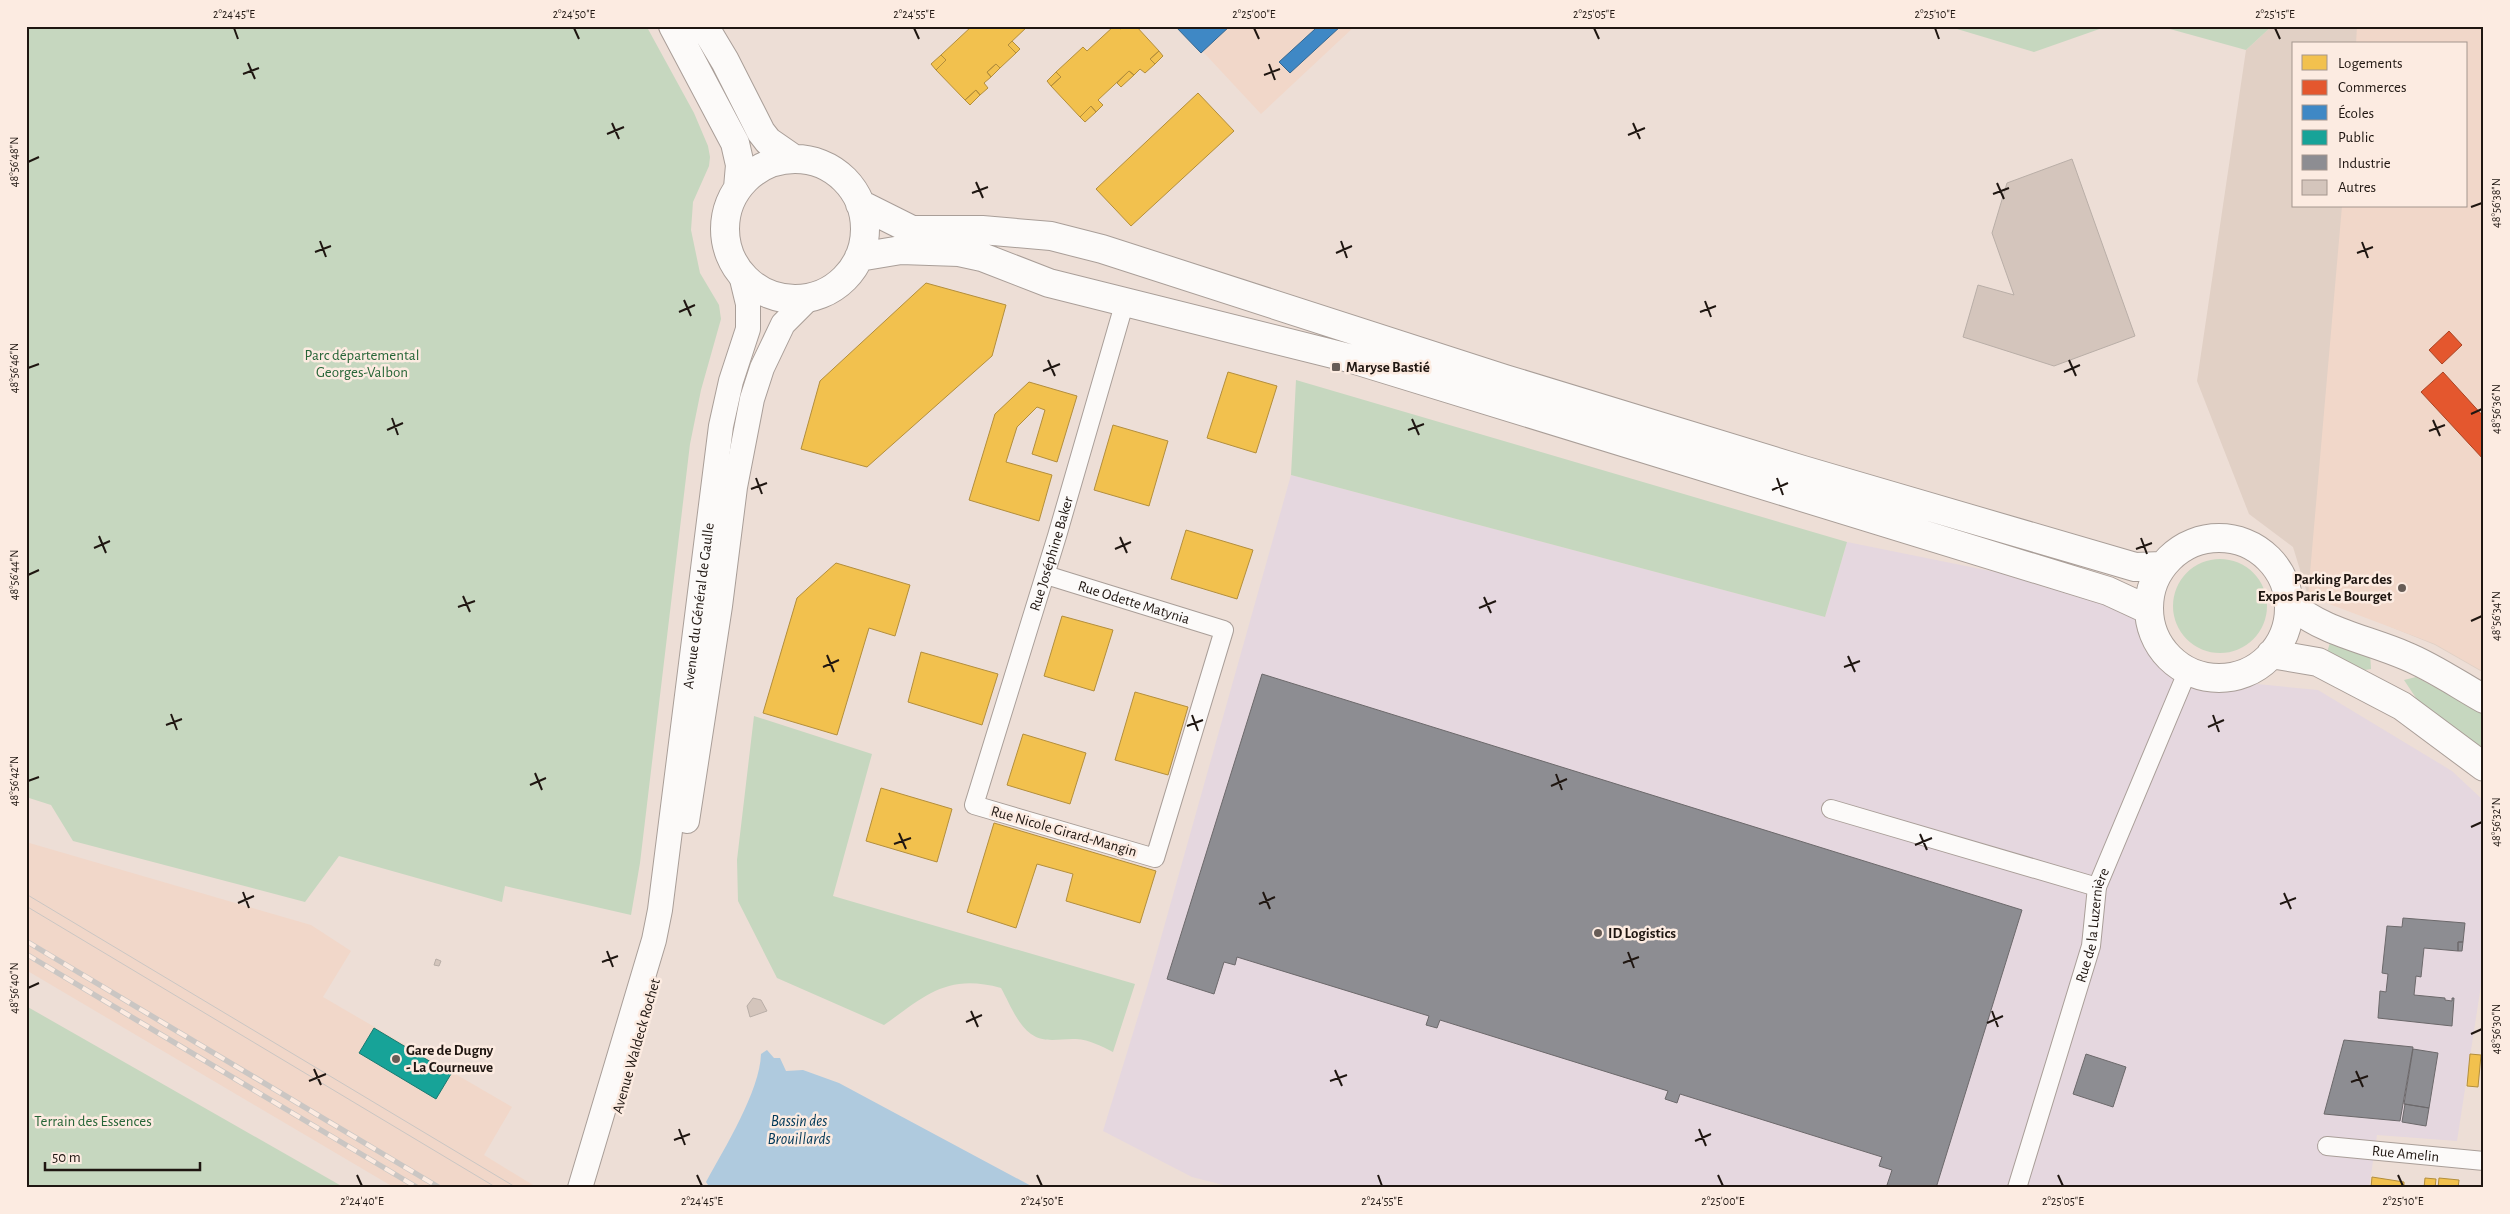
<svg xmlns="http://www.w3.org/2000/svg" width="2510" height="1214" viewBox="0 0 2510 1214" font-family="'Alegreya Sans',sans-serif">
<rect width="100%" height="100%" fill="#edded6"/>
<path fill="#e1d0c5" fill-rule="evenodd" d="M 2272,26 L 2484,26 L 2484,673 L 2435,645 L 2347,609 L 2308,596 L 2293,547 L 2249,514 L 2197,381 L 2246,50 ZM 2294,44 L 2466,44 L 2466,206 L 2294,206 Z"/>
<path fill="#e5d7df" d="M 1291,475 L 1825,617 L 1847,542 L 2119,597 L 2184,677 L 2318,690 L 2452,771 L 2484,801 L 2484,966 L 2457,1141 L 2377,1135 L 2369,1188 L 1235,1188 L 1192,1177 L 1103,1131 L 1148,984 Z"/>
<path fill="#f1d7c9" d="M 1179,26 L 1355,26 L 1261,114 Z
M 2357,26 L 2484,26 L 2484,672 L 2435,644 L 2308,596 L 2342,206 L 2466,206 L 2466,44 L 2356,44 Z
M 26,842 L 311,925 L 351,951 L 323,997 L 512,1107 L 484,1155 L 538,1188 L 395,1188 L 26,970 Z"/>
<path fill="#c6d7bf" d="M 26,26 L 646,26 L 648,29 L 694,113 L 708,146 L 710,157 L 709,166 L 693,202 L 691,230 L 700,273 L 719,305 L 721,319 L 701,390 L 690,444 L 640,863 L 631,915 L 505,886 L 502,902 L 339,856 L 305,902 L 73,841 L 51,805 L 26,797 Z
M 1947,26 L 2108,26 L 2034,52 Z
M 2159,26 L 2272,26 L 2246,50 Z
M 1296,380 L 1847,542 L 1825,617 L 1291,475 Z
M2173 606a47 47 0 1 1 94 0a47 47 0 1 1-94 0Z
M 2331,640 L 2370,653 L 2371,669 L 2365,670 L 2327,652 Z
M 2416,677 L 2484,714 L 2484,752 L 2420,704 L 2404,680 Z
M 754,716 L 872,754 L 833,896 L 1135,984 L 1113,1052 C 1101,1046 1090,1040 1076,1039 C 1061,1038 1045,1044 1031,1034 C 1017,1024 1009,1002 1001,988 C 947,973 925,996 884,1025 L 777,978 L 738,901 L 737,860 Z
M 26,1006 L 345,1188 L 26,1188 Z"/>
<path fill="#afcade" d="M 767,1050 L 774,1058 L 780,1058 L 786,1071 L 803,1070 L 839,1083 L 1035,1188 L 710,1188 L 706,1182 C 724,1149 760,1091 761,1054 Z"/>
<path fill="#f2c14e" stroke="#b38e3c" d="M 972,26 L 1028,26 L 1008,45 L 1016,53 L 1000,68 L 996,64 L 987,72 L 991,77 L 984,83 L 988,88 L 980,95 L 976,90 L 965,100 L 936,70 L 946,60 L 941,55 Z
M 1114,26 L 1121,29 L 1124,26 L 1136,26 L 1159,51 L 1150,59 L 1155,64 L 1145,73 L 1140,69 L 1134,75 L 1129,71 L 1098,100 L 1103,105 L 1096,112 L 1091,106 L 1080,117 L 1051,86 L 1061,77 L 1056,72 L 1083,47 L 1087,51 Z
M 1012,41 L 1020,49 L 1016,53 L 1008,45 Z
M 1159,51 L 1163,56 L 1155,64 L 1150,59 Z
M 941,55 L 946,60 L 936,70 L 931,64 Z
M 996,64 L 1000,68 L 991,77 L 987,72 Z
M 1129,71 L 1134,75 L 1121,87 L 1117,83 Z
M 1056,72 L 1061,77 L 1051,86 L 1047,81 Z
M 976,90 L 980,95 L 970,105 L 965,100 Z
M 1198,93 L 1234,131 L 1131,226 L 1096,189 Z
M 1091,106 L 1096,112 L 1085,122 L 1080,117 Z
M 926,283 L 1006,305 L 992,356 L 867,467 L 801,449 L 820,381 Z
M 1228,372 L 1277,386 L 1256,453 L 1207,438 Z
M 1029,382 L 1077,396 L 1057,462 L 1032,454 L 1045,410 L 1037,407 L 1017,427 L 1006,462 L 1052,475 L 1039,521 L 969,500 L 995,414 Z
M 1113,425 L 1168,441 L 1149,506 L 1094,490 Z
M 1186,530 L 1253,550 L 1237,599 L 1171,579 Z
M 836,563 L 910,585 L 895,636 L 869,628 L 837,735 L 763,713 L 797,598 Z
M 1062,616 L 1113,630 L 1094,691 L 1044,676 Z
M 921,652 L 998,674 L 982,725 L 908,702 Z
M 1135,692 L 1188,707 L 1168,775 L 1115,760 Z
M 1023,734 L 1086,753 L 1070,804 L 1007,785 Z
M 881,788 L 952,809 L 937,862 L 866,841 Z
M 994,823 L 1156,871 L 1140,923 L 1066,901 L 1073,874 L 1037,864 L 1016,928 L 967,912 Z
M 2470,1054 L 2481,1055 L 2478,1087 L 2467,1086 Z
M 2372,1177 L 2404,1182 L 2404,1188 L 2371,1188 Z
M 2425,1178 L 2436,1179 L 2435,1188 L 2424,1188 Z
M 2439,1178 L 2459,1180 L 2458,1188 L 2438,1188 Z"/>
<path fill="#e4572e" stroke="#a94425" d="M 2449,331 L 2462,345 L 2442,364 L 2429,350 Z
M 2443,372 L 2484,417 L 2484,460 L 2421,392 Z"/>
<path fill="#3f88c5" stroke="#35668f" d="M 1175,26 L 1230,26 L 1201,53 Z
M 1313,26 L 1341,26 L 1290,73 L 1279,62 L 1315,29 Z"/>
<path fill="#17a398" stroke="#197970" d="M 374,1028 L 451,1074 L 436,1099 L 359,1053 Z"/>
<path fill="#8d8d92" stroke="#6c696b" d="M 1262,674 L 2022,910 L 1936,1188 L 1886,1188 L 1892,1170 L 1879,1166 L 1882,1157 L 1680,1094 L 1677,1103 L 1665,1099 L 1668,1091 L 1440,1020 L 1437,1028 L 1426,1025 L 1429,1016 L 1237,957 L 1235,965 L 1224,962 L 1214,994 L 1167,979 Z
M 2403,918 L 2465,923 L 2463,942 L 2458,942 L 2458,951 L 2424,948 L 2421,977 L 2416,976 L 2414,995 L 2445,998 L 2445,1000 L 2452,1001 L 2452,998 L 2454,998 L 2452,1026 L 2378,1018 L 2380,991 L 2386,992 L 2388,974 L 2382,973 L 2387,926 L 2402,927 Z
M 2458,942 L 2463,942 L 2462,951 L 2458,951 Z
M 2344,1040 L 2413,1047 L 2400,1121 L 2324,1114 Z
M 2413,1049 L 2438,1053 L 2429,1108 L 2404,1104 Z
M 2086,1054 L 2126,1067 L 2113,1107 L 2073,1094 Z
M 2405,1104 L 2429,1108 L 2426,1126 L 2402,1122 Z"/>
<path fill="#d4c5bc" stroke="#b9aea7" d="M 2072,159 L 2135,336 L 2054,366 L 1963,337 L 1978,285 L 2014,295 L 1992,233 L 2007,183 Z
M 436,959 L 441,961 L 439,966 L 434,965 Z
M 753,998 L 761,1000 L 767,1011 L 750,1017 L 747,1006 Z"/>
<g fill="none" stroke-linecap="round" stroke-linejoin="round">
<defs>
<g id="minor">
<path id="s1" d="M 1046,575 L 1224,630 L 1155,858 L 974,805 L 1057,536 L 1121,315 L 1127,302"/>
<path d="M 1831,809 L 2097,887"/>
<path id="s2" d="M 2327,1146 L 2484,1161"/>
<path id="s3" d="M 2017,1188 L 2091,946 L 2097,887 L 2188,670"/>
</g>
<g id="secondary">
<path d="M 687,821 L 720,606 L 735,487 L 752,399 L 762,368 L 783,324 L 809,298"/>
<path id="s4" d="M 580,1188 L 654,940 L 660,910 L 721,426 L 731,381 L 748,329 L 748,304 L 741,275"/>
</g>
<path id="primary" d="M 673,26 L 735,143 L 740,165 L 738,188
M 704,26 L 725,61 L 761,132 L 768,141 L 794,159
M725 229a70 70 0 1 1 140 0a70 70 0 1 1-140 0Z
M 860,204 L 912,230 L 982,230 L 1051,236 L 1102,249 L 1505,379 L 1803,470 L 2135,567 L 2162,566
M 859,257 L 901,250 L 959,252 L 982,257 L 1049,283 L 1349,358 L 2108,591 L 2149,610
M2149 608a70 70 0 1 1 140 0a70 70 0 1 1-140 0Z
M 2288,602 C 2324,633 2364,638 2406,656 C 2433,667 2459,685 2484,699
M 2271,654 L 2318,662 L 2402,706 L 2484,767"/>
</defs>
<use href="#minor" stroke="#a99e98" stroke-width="20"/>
<use href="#secondary" stroke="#a99e98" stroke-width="26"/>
<use href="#primary" stroke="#a99e98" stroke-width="30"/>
<use href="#minor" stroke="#fcfaf9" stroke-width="18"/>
<use href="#secondary" stroke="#fcfaf9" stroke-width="24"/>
<use href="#primary" stroke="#fcfaf9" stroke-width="28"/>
<path stroke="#cac6c3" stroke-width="1" d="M 26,894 L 517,1188
M 26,906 L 497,1188"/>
<defs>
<path id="rail" d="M 26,941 L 440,1188
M 26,954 L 418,1188"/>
</defs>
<use href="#rail" stroke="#cac6c3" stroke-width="5.5"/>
<use href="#rail" stroke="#fcebe1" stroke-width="4" stroke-dasharray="11" stroke-linecap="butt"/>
</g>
<path fill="none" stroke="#1f1611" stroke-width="2" d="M 234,28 L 238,39M 574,28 L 579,39M 914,28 L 919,39M 1254,28 L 1259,39M 1594,28 L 1599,39M 1935,28 L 1939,39M 2275,28 L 2280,39M 248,63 L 255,79M 1269,64 L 1275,80M 243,74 L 259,68M 1264,75 L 1280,69M 612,123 L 619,139M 1633,123 L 1640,139M 607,134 L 624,127M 1628,135 L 1645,128M 28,162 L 39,157M 976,182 L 983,198M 1997,183 L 2004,199M 972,193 L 988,187M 1993,194 L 2009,188M 2471,207 L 2482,203M 320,241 L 326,257M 1341,241 L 1347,258M 2362,242 L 2368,258M 315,252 L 331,246M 1336,253 L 1352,246M 2357,253 L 2373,247M 684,300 L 691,316M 1705,301 L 1711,317M 679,312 L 695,305M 1700,312 L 1716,306M 1048,360 L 1055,376M 2069,360 L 2076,376M 28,368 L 39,364M 1043,371 L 1060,364M 2064,372 L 2080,365M 2471,414 L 2482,409M 392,418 L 398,435M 1412,419 L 1419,435M 2433,420 L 2440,436M 387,430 L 403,423M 1408,430 L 1424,424M 2429,431 L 2445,425M 756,478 L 762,494M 1777,478 L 1783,495M 751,489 L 767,483M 1772,490 L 1788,483M 99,536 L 106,553M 1120,537 L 1127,553M 2141,538 L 2147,554M 94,548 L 110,541M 1115,549 L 1131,542M 2136,549 L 2152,543M 28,575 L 39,570M 463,596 L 470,612M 1484,597 L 1491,613M 458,607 L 475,601M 1479,608 L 1496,601M 2471,621 L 2482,616M 827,655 L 834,672M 1848,656 L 1855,672M 823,667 L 839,660M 1844,667 L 1860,661M 171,714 L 177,730M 1192,715 L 1198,731M 2213,715 L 2219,732M 166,725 L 182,719M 1187,726 L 1203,720M 2208,727 L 2224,720M 535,773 L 542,790M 1556,774 L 1562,790M 28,781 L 39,777M 530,785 L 546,778M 1551,786 L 1567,779M 2471,827 L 2482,822M 899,833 L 906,849M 1920,834 L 1927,850M 894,844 L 911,838M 1915,845 L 1932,838M 243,892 L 249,908M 1263,892 L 1270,909M 2284,893 L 2291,909M 238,903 L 254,896M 1259,904 L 1275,897M 2280,904 L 2296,898M 607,951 L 613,967M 1628,952 L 1634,968M 602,962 L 618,956M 1623,963 L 1639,957M 28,988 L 39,983M 971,1011 L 978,1027M 1992,1011 L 1998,1027M 966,1022 L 982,1015M 1987,1023 L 2003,1016M 2471,1034 L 2482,1029M 314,1069 L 321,1085M 1335,1070 L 1342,1086M 2356,1071 L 2363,1087M 309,1081 L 326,1074M 1330,1081 L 1347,1075M 2351,1082 L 2368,1076M 679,1129 L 685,1145M 1699,1129 L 1706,1146M 674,1140 L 690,1134M 1695,1141 L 1711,1134M 357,1175 L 362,1186M 697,1175 L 702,1186M 1037,1175 L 1042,1186M 1378,1175 L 1382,1186M 1718,1175 L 1723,1186M 2058,1175 L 2063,1186M 2398,1175 L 2403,1186"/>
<g fill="#675c56" stroke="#fcebe1" stroke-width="2">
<rect x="1331" y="362" width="10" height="10" rx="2.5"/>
<circle cx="2402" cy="588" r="5"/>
<circle cx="1598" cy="933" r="5"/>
<circle cx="396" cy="1059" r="5"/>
</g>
<g text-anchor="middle" stroke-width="5" stroke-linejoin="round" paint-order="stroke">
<g font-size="15" fill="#276537" stroke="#fcebe1">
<text x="362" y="360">Parc départemental<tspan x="362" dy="17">Georges-Valbon</tspan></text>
<text x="93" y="1126">Terrain des Essences</text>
</g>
<g font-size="15" font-weight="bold" fill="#1f1611" stroke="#fcebe1" text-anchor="start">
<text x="1346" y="372">Maryse Bastié</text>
<text x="2392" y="584" text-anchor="end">Parking Parc des<tspan x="2392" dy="17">Expos Paris Le Bourget</tspan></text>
<text x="1608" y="938">ID Logistics</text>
<text x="406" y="1055">Gare de Dugny<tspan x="406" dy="17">- La Courneuve</tspan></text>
</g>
<g font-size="15" fill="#1f1611" stroke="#fcebe1">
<text dy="5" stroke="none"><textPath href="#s1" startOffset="876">Rue Joséphine Baker</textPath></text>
<text dy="5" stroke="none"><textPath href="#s1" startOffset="92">Rue Odette Matynia</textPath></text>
<text dy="5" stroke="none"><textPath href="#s4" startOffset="596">Avenue du Général de Gaulle</textPath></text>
<text transform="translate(1064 831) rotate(16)" y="5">Rue Nicole Girard-Mangin</text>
<text dy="5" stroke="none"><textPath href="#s3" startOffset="274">Rue de la Luzernière</textPath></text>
<text transform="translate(636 1046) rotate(-74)" y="5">Avenue Waldeck Rochet</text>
<text dy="5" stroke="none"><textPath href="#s2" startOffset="79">Rue Amelin</textPath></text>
</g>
<g font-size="16" font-style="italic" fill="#003858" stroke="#fcebe1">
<text x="799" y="1126">Bassin des<tspan x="799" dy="18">Brouillards</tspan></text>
</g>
</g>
<rect width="2510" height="1214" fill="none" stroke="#fcebe1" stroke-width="55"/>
<rect x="2292" y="42" width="175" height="165" fill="#fcebe1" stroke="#a4968e"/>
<rect x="2302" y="55" width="25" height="15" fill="#f2c14e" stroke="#a4968e"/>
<text x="2338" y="68" font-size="15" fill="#1f1611">Logements</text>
<rect x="2302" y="80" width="25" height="15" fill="#e4572e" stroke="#a4968e"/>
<text x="2338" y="92" font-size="15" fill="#1f1611">Commerces</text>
<rect x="2302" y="105" width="25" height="15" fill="#3f88c5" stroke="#a4968e"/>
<text x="2338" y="118" font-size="15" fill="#1f1611">Écoles</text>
<rect x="2302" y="130" width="25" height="15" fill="#17a398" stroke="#a4968e"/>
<text x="2338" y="142" font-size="15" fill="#1f1611">Public</text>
<rect x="2302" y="155" width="25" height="15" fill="#8d8d92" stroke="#a4968e"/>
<text x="2338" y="168" font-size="15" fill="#1f1611">Industrie</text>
<rect x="2302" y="180" width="25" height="15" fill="#d4c5bc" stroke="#a4968e"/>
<text x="2338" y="192" font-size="15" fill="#1f1611">Autres</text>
<path d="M45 1162v8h155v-8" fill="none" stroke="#1f1611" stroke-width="2.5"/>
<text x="52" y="1162" font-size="15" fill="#1f1611" stroke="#fcebe1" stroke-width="4" paint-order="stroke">50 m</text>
<rect x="28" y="28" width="2454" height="1158" fill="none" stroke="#1f1611" stroke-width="2"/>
<g font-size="12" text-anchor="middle" fill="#1f1611">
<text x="234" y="18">2°24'45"E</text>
<text x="574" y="18">2°24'50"E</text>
<text x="914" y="18">2°24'55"E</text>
<text x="1254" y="18">2°25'00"E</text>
<text x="1594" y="18">2°25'05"E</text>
<text x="1935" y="18">2°25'10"E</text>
<text x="2275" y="18">2°25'15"E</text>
<text transform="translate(14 162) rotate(-90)" y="4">48°56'48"N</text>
<text transform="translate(2496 203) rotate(-90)" y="4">48°56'38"N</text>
<text transform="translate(14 368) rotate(-90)" y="4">48°56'46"N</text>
<text transform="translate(2496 409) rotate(-90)" y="4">48°56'36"N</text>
<text transform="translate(14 575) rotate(-90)" y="4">48°56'44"N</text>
<text transform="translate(2496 616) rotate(-90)" y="4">48°56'34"N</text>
<text transform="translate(14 781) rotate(-90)" y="4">48°56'42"N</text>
<text transform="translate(2496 822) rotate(-90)" y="4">48°56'32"N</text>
<text transform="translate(14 988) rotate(-90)" y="4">48°56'40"N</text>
<text transform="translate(2496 1029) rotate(-90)" y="4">48°56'30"N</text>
<text x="362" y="1205">2°24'40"E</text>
<text x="702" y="1205">2°24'45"E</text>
<text x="1042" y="1205">2°24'50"E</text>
<text x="1382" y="1205">2°24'55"E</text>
<text x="1723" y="1205">2°25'00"E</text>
<text x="2063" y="1205">2°25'05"E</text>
<text x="2403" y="1205">2°25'10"E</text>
</g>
</svg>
